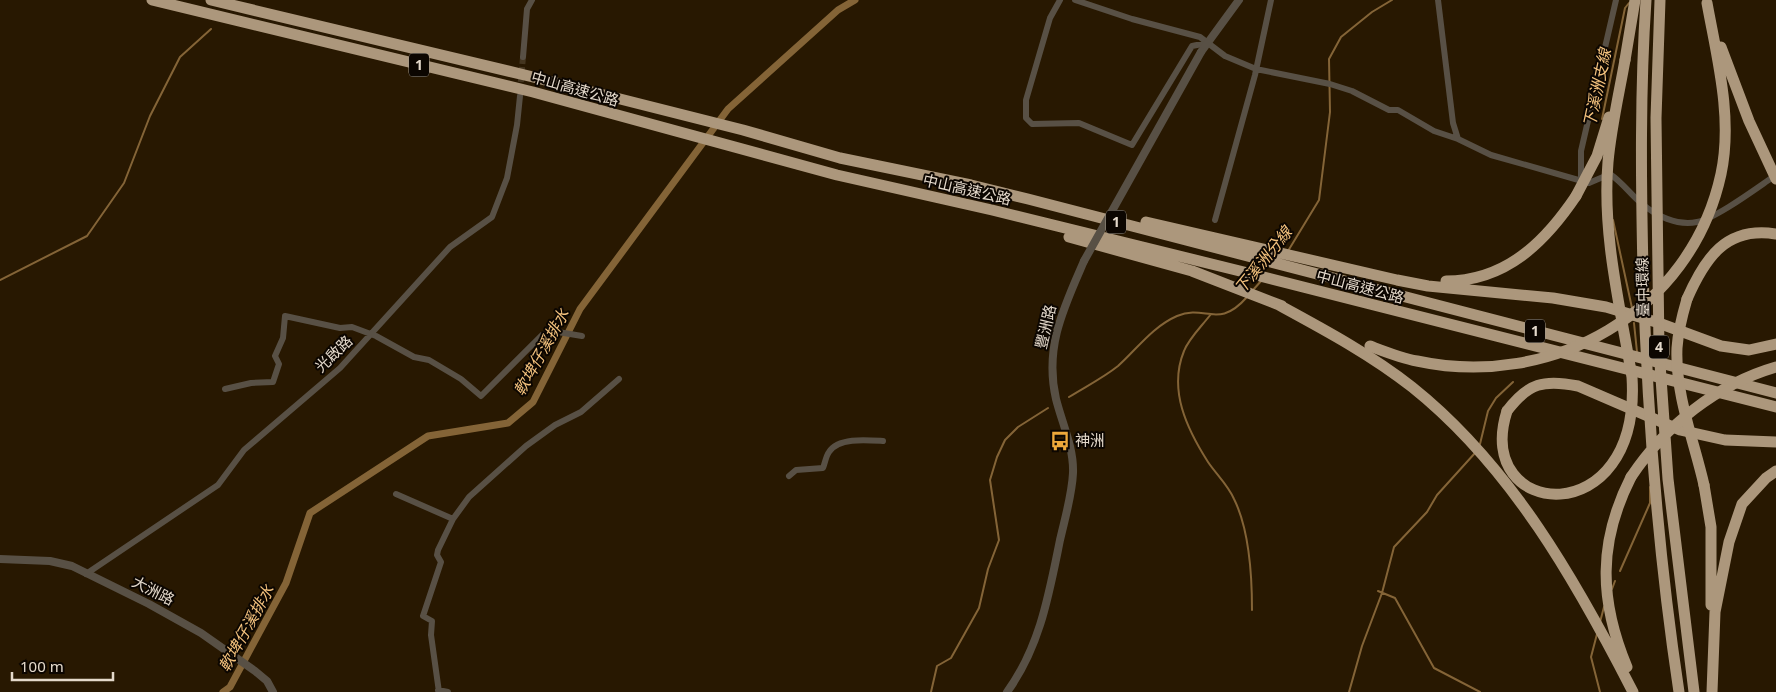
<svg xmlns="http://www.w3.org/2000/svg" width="1776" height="692" viewBox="0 0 1776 692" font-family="'Noto Sans','Noto Sans TC',sans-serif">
<rect width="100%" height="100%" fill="#281801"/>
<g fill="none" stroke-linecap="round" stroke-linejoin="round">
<path stroke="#846437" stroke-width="2" d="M 1602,119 L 1625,8 L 1629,3
M 1613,220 L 1632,308
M 1288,251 L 1319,200 L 1330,112 L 1329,59 L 1341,37 L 1372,12 L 1392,0
M 0,280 L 87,236 L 124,183 L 150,116 L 180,57 L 211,29
M 1253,290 L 1262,280
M 1211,314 C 1202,326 1189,338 1184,351 C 1168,390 1187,429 1208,462 C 1216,474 1228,485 1234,499 C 1249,529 1252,577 1252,610
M 1634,323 L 1637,352
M 1069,397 C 1085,387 1103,378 1118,366 C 1137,349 1152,327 1177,316 C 1206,304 1218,330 1247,297
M 1480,444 L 1488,411 L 1496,398 L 1513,382
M 1620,571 L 1650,503 L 1650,487
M 1612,589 L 1615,581
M 1378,591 L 1395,598 L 1434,668 L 1480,692
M 1600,622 L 1604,607
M 1597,634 L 1591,657 L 1600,692
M 931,692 L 937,666 L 951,658 L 979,608 L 988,569 L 999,540 L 990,480 L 997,457 L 1005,440 L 1018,427 L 1048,408
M 1349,692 L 1362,646 L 1382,593 L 1394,547 L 1427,512 L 1437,495 L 1475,453"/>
<path stroke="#846437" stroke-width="7" d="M 223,692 L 230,687 L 286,583 L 310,513 L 428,436 L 508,423 L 533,402 L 580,309 L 728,109 L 838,10 L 855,0"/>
<path stroke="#44351f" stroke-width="6" stroke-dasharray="6 3" stroke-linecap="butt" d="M 520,91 L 523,57"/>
<path stroke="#585045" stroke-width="6" d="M 1060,0 L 1050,18 L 1026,100 L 1026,118 L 1032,124 L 1079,123 L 1132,145 L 1192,46 L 1207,43
M 1075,0 L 1132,19 L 1200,37 L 1225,56 L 1256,69 L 1330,84 L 1352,91 L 1389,110 L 1398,110 L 1434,131 L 1458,139 L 1491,155 L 1589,183 L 1610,174 C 1623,183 1630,194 1641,203 C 1656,216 1677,226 1697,222 C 1717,218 1758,187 1776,175
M 1438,0 L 1453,123 L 1458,139
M 523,57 L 527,9 L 532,0
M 1581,181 L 1581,151 L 1616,0
M 1215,220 L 1255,75 L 1271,0
M 225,389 L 251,383 L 273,382 L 279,364 L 275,356 L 283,338 L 285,316 L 340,328 L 352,327 L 376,336 L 414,357 L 429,360 L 461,379 L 481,396 L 542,335 L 558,332 L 582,336
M 789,476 L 796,470 L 823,468 C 825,463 826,456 829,452 C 838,437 868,440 883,441
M 396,494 L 453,519
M 86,574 L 218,485 L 244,450 L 340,368 L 450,247 L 492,217 L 507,178 L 517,125 L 520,96
M 438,690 L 448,692
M 439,692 L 431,635 L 432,621 L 423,616 L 441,562 L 437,555 L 438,550 L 453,519 L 469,497 L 526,446 L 555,425 L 581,412 L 619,379"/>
<path stroke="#585045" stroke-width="8" d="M 1201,52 L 1239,0
M 0,559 L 50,561 L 72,566 L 149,604 L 201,633 L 255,671 L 267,681 L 273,692
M 1007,692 C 1040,647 1049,594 1060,540 C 1065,518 1072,495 1073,473 C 1074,448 1062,423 1056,399 C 1044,347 1064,307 1084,261"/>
<path stroke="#ac977c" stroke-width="11" d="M 152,0 L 533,92 L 837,175 L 992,210 L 1252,274 L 1776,407
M 211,0 L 533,77 L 743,130 L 840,158 L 971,185 L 1028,199 L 1776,393
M 1625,60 L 1635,0
M 1146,222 L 1397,280 L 1428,286 L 1553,298 L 1606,307 L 1656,322 L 1721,346 L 1749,350 L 1776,344
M 1069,237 L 1192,271 L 1282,306
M 1446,281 C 1506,281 1545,242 1576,196
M 1687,299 C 1705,258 1726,226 1776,234
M 1277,304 C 1323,329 1370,354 1412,387 C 1511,466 1576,581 1633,692
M 1507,411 C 1528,383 1544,379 1578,386 L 1680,430 L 1725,440 L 1776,442
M 1704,485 L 1711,527 L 1711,605
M 1627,667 C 1599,600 1598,542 1631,477
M 1712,692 L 1715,612 L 1729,542 L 1742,504 L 1766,478 L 1776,471"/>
<path stroke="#585045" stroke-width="8" d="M 1084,261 L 1201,52"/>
<path stroke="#ac977c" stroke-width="11" d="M 1646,0 C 1640,90 1641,181 1643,271 C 1647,412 1658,553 1679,692
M 1660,0 L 1656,118 L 1659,349 L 1668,479 L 1694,692
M 1721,47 L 1749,121 L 1776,179
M 1576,196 L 1597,156 L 1609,117
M 1687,299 C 1682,316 1678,331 1677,348 C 1675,394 1694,441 1704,485
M 1370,346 C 1386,352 1401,358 1417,361 C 1552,390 1691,312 1721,174 C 1733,118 1717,58 1707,3
M 1507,411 C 1472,520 1642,535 1632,377 C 1620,306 1602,234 1608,162 C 1611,128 1619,94 1625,60
M 1631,477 C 1665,426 1717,384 1776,367"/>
</g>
<defs>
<symbol id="bus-bare" viewBox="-9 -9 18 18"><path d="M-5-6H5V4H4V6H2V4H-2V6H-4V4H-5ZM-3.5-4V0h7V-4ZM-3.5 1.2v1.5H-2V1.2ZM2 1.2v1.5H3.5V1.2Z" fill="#eda83b" stroke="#0c0601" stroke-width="2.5" paint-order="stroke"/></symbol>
</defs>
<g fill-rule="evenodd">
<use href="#bus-bare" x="1046" y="427" width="28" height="28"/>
</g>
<g text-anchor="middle" stroke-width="4" stroke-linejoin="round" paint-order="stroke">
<g fill="#0c0601" stroke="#a39a8e" stroke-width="1">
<rect x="409" y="53.5" width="20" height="23" rx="4"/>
<rect x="1106" y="210.5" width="20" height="23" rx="4"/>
<rect x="1525" y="319.5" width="20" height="23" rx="4"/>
<rect x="1649" y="335.5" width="20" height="23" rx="4"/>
</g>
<g font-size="14" font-weight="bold" fill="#e4d9cb">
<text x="419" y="70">1</text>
<text x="1116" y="227">1</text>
<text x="1535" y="336">1</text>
<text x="1659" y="352">4</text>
</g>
<g font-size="15" fill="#e4d9cb" stroke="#0c0601">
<text transform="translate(575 89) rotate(16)" y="5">中山高速公路</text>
<text transform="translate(967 190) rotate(13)" y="5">中山高速公路</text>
<text transform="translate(1360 287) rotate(15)" y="5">中山高速公路</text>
<text transform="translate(1643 287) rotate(-91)" y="5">臺中環線</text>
<text transform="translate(1046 327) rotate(-77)" y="5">豐洲路</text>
<text transform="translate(334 354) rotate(-44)" y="5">光啟路</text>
<text transform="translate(153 591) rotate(27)" y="5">大洲路</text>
</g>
<g font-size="15" fill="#e4d9cb" stroke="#0c0601" text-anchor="start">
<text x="1075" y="446">神洲</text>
</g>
<g font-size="16" font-style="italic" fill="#f4c27d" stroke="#0c0601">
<text transform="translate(1597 88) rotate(-78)" y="6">下溪洲支線</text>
<text transform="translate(1263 260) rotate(-51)" y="6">下溪洲分線</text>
<text transform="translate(541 352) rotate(-61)" y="6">軟埤仔溪排水</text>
<text transform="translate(246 628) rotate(-61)" y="6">軟埤仔溪排水</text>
</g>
</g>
<path d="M12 672v8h101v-8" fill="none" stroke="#e4d9cb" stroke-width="2.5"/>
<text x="20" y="672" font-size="15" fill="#e4d9cb" stroke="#0c0601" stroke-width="4" paint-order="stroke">100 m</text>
</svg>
